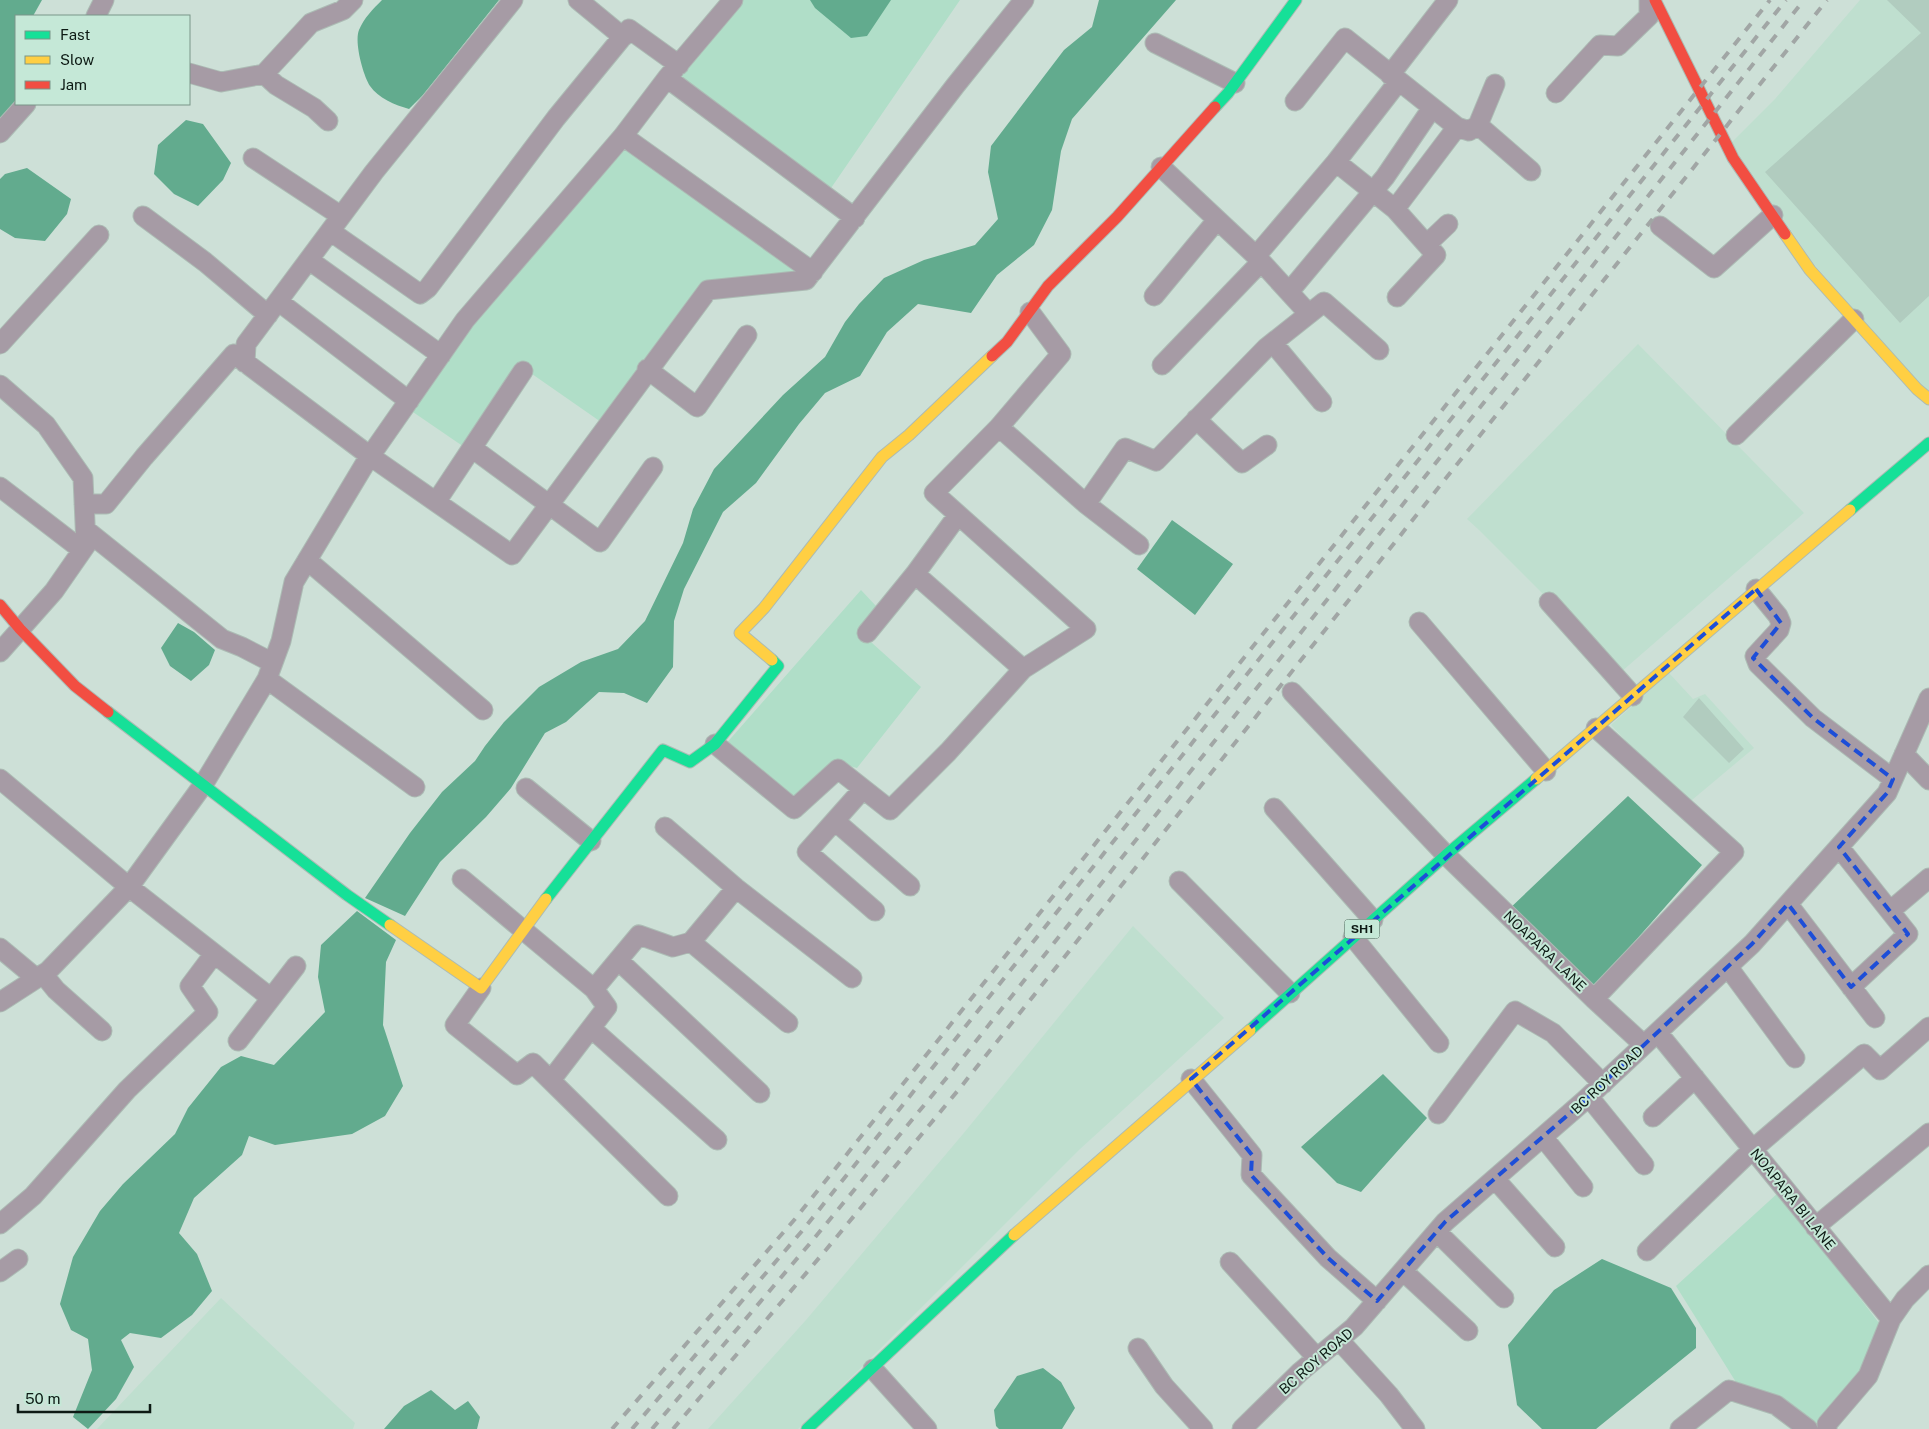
<svg xmlns="http://www.w3.org/2000/svg" width="1929" height="1429" viewBox="0 0 1929 1429" font-family="'Public Sans',sans-serif">
<rect width="100%" height="100%" fill="#cde0d7"/>
<path fill="#bfdfcf" d="M 1860,0 L 1929,0 L 1929,397 L 1814,264 L 1731,143 L 1775,99 Z
M 1638,344 L 1804,513 L 1621,672 L 1479,530 L 1467,519 Z
M 1669,673 L 1693,699 L 1705,694 L 1754,748 L 1686,805 L 1611,725 Z
M 1133,926 L 1224,1018 L 1080,1149 L 875,1354 L 798,1429 L 708,1429 L 806,1320 L 963,1134 Z
M 221,1298 L 355,1423 L 353,1429 L 97,1429 Z"/>
<path fill="#b0dec8" d="M 743,0 L 960,0 L 829,191 L 676,79 Z
M 626,148 L 796,269 L 801,277 L 704,286 L 601,422 L 522,367 L 467,449 L 410,410 L 456,340 Z
M 861,590 L 876,606 L 862,634 L 921,687 L 857,768 L 836,762 L 791,799 L 724,746 Z
M 1779,1192 L 1879,1323 L 1859,1373 L 1817,1423 L 1753,1394 L 1744,1395 L 1676,1286 Z"/>
<path fill="#62ab8e" d="M 0,0 L 42,0 L 33,16 L 16,16 L 16,103 L 0,121 Z
M 382,0 L 499,0 L 423,95 L 409,109 C 395,105 378,98 370,86 C 363,75 354,42 359,30 C 364,18 373,9 382,0 Z
M 810,0 L 891,0 L 867,36 L 851,38 L 815,8 Z
M 1099,0 L 1176,0 L 1072,119 L 1061,151 L 1052,210 L 1034,245 L 997,275 L 971,313 L 918,304 L 887,332 L 860,376 L 825,393 L 799,424 L 756,483 L 723,512 L 684,589 L 674,621 L 673,667 L 647,703 L 624,693 L 599,692 L 566,722 L 545,733 L 511,788 L 486,817 L 440,862 L 405,916 L 365,898 L 410,833 L 442,792 L 475,761 L 485,746 L 504,722 L 539,687 L 581,662 L 618,649 L 645,621 L 683,543 L 693,509 L 714,469 L 783,395 L 825,357 L 845,322 L 859,304 L 884,278 L 924,260 L 975,245 L 998,219 L 988,172 L 991,146 L 1064,50 L 1092,27 Z
M 186,120 L 203,124 L 231,163 L 223,180 L 198,206 L 174,194 L 154,174 L 158,145 Z
M 27,168 L 71,199 L 67,214 L 45,241 L 15,238 L 0,229 L 0,179 L 5,174 Z
M 1172,520 L 1233,564 L 1195,615 L 1137,569 Z
M 178,623 L 194,632 L 215,650 L 209,665 L 191,681 L 170,666 L 161,648 Z
M 1628,796 L 1702,865 L 1593,989 L 1507,911 Z
M 357,911 L 396,940 L 386,962 L 383,1025 L 403,1086 L 385,1116 L 352,1134 L 275,1145 L 249,1136 L 242,1155 L 194,1198 L 179,1233 L 197,1254 L 212,1291 L 192,1315 L 161,1338 L 130,1333 L 121,1340 L 134,1367 L 116,1399 L 88,1429 L 73,1417 L 92,1370 L 88,1339 L 71,1330 L 60,1304 L 73,1257 L 100,1211 L 123,1184 L 175,1134 L 188,1108 L 221,1067 L 241,1056 L 274,1065 L 325,1012 L 318,977 L 321,945 Z
M 1383,1074 L 1427,1118 L 1361,1192 L 1337,1183 L 1301,1147 Z
M 1602,1259 L 1671,1288 L 1696,1328 L 1696,1348 L 1596,1429 L 1542,1429 L 1517,1405 L 1508,1345 L 1554,1290 Z
M 1043,1368 L 1061,1382 L 1075,1408 L 1062,1429 L 999,1429 L 996,1426 L 994,1410 L 1017,1376 Z
M 431,1390 L 455,1410 L 468,1401 L 480,1417 L 477,1429 L 384,1429 L 404,1406 Z"/>
<path fill="#b1ccbf" d="M 1887,0 L 1929,0 L 1929,296 L 1900,323 L 1765,172 L 1921,33 Z
M 1699,698 L 1744,749 L 1729,763 L 1683,717 Z"/>
<g fill="none" stroke-linecap="round" stroke-linejoin="round">
<defs>
<path id="street" d="M 578,0 L 623,37
M 96,16 L 104,0
M 1155,43 L 1235,83
M 189,73 L 221,82 L 264,74 L 311,23 L 343,10 L 353,0
M 264,74 L 276,85 L 314,108 L 328,121
M 1390,75 L 1448,0
M 667,78 L 855,218
M 1556,93 L 1600,45 L 1618,46 L 1649,16 L 1649,0
M 1295,101 L 1345,38 L 1457,127 L 1469,131 L 1478,125 L 1495,84
M 1478,125 L 1531,171
M 0,133 L 26,104
M 623,136 L 813,272
M 253,158 L 341,216
M 1336,162 L 1395,209 L 1436,255 L 1397,297
M 1161,167 L 1256,256 L 1309,314
M 1395,209 L 1457,127
M 143,216 L 205,262 L 268,315
M 1660,226 L 1714,268 L 1773,215
M 330,231 L 420,294 L 428,288 L 556,118 L 629,29 L 679,65
M 1427,244 L 1448,224
M 1256,256 L 1336,162 L 1398,82
M 309,260 L 441,355
M 1289,292 L 1385,177 L 1432,108
M 1154,296 L 1217,220
M 278,301 L 409,401
M 1273,343 L 1322,402
M 0,344 L 99,235
M 245,363 L 246,344 L 374,172 L 513,0
M 1162,365 L 1261,262
M 647,369 L 697,407 L 747,335
M 0,385 L 46,425 L 83,478 L 86,545 L 54,591 L 0,652
M 1196,419 L 1242,463 L 1267,445
M 999,427 L 1086,504 L 1139,545
M 1736,435 L 1854,319
M 472,448 L 600,542 L 653,467
M 0,487 L 82,550
M 436,502 L 523,371
M 84,504 L 106,504 L 144,457 L 234,354 L 370,456 L 512,555 L 708,290 L 806,280 L 955,86 L 1024,0
M 1086,504 L 1125,448 L 1156,461 L 1266,348 L 1324,302 L 1379,350
M 86,530 L 222,639 L 242,647 L 273,663
M 307,560 L 483,710
M 915,574 L 1023,669 L 1086,629 L 934,493 L 999,427 L 1061,354 L 1030,312
M 1756,589 L 1778,616 L 1781,623 L 1779,630 L 1755,656 L 1758,664 L 1813,718 L 1893,779
M 1549,602 L 1633,696
M 1419,622 L 1546,771
M 867,633 L 915,574 L 958,515
M 267,679 L 415,787
M 1292,692 L 1446,855 L 1594,999 L 1644,1045
M 715,744 L 794,809 L 838,769 L 890,810 L 948,752 L 1023,669
M 1904,754 L 1929,780
M 0,779 L 129,887 L 271,998
M 526,788 L 591,841
M 863,789 L 807,852 L 875,911
M 1274,808 L 1373,920
M 835,821 L 910,886
M 665,827 L 736,888 L 852,978
M 1839,847 L 1908,934 L 1851,987
M 462,879 L 594,989 L 607,1007 L 551,1080
M 1179,881 L 1290,993
M 1788,904 L 1875,1018
M 1890,911 L 1929,878
M 1353,937 L 1439,1043
M 691,942 L 788,1023
M 0,948 L 36,978
M 618,960 L 760,1093
M 1728,967 L 1795,1058
M 43,974 L 56,990 L 102,1031
M 481,988 L 455,1025 L 517,1075 L 533,1063 L 668,1196
M 594,989 L 639,935 L 673,947 L 691,942 L 736,888
M 1594,999 L 1734,852 L 1596,728
M 0,1002 L 48,971 L 129,887 L 203,785 L 267,679 L 281,641 L 294,582 L 366,462 L 465,320 L 623,136 L 667,78 L 733,0
M 591,1028 L 717,1140
M 1658,1033 L 1891,1319 L 1905,1299 L 1929,1275
M 238,1041 L 296,966
M 1191,1079 L 1252,1155 L 1251,1175 L 1328,1258 L 1377,1301
M 1589,1097 L 1644,1165
M 1438,1114 L 1515,1011 L 1553,1033 L 1603,1084
M 1653,1117 L 1695,1078
M 1543,1137 L 1583,1187
M 1495,1179 L 1555,1247
M 0,1224 L 33,1196 L 127,1090 L 208,1012 L 190,986 L 214,954
M 1815,1227 L 1929,1133
M 1437,1232 L 1504,1298
M 1647,1251 L 1753,1149 L 1864,1054 L 1880,1070 L 1929,1027
M 1230,1262 L 1317,1358
M 1403,1271 L 1468,1331
M 0,1272 L 18,1259
M 1339,1340 L 1389,1395 L 1415,1429
M 1138,1348 L 1164,1386 L 1203,1429
M 873,1369 L 927,1429
M 1242,1429 L 1300,1372 L 1354,1327 L 1445,1222 L 1585,1100 L 1752,944 L 1887,793 L 1929,698
M 1680,1429 L 1729,1390 L 1776,1405 L 1808,1429
M 1827,1429 L 1827,1424 L 1868,1376 L 1891,1319"/>
<path id="fast" d="M 1215,107 L 1228,93 L 1296,0
M 1850,510 L 1929,443
M 108,712 L 347,895 L 390,925
M 546,899 L 663,750 L 690,762 L 715,744 L 778,666 L 772,660
M 1250,1030 L 1446,855 L 1536,779
M 807,1429 L 1014,1235"/>
<path id="slow" d="M 1785,234 L 1810,270 L 1917,389 L 1929,399
M 772,660 L 740,633 L 764,608 L 882,457 L 909,435 L 992,356
M 1536,779 L 1850,510
M 390,925 L 481,988 L 546,899
M 1014,1235 L 1250,1030"/>
<path id="jam" d="M 1655,0 L 1733,158 L 1785,234
M 992,356 L 1007,342 L 1048,286 L 1117,217 L 1215,107
M 0,605 L 20,629 L 75,686 L 108,712"/>
</defs>
<use href="#street" stroke="#acbbb4" stroke-width="21"/>
<use href="#fast" stroke="#acbbb4" stroke-width="13"/>
<use href="#slow" stroke="#acbbb4" stroke-width="13"/>
<use href="#jam" stroke="#acbbb4" stroke-width="13"/>
<use href="#street" stroke="#a69ba5" stroke-width="19"/>
<use href="#fast" stroke="#16e098" stroke-width="11"/>
<use href="#slow" stroke="#ffcf43" stroke-width="11"/>
<use href="#jam" stroke="#f24e42" stroke-width="11"/>
<path stroke="#a1a6a5" stroke-width="4" stroke-dasharray="9 9" stroke-linecap="butt" d="M 612,1429 L 795,1219 L 1770,0
M 632,1429 L 802,1231 L 1786,0
M 652,1429 L 812,1241 L 949,1075 L 1804,0
M 673,1429 L 825,1251 L 960,1088 L 1827,0"/>
</g>
<path fill="none" stroke="#1d4ed8" stroke-width="4" stroke-dasharray="10 6" stroke-linejoin="round" d="M 1756,589 L 1781,623 L 1753,658 L 1813,718 L 1893,779 L 1887,793 L 1839,847 L 1908,934 L 1851,987 L 1788,904 L 1752,944 L 1585,1100 L 1445,1222 L 1377,1301 L 1328,1258 L 1251,1175 L 1252,1155 L 1191,1079 Z"/>
<g text-anchor="middle" stroke-width="4" stroke-linejoin="round" paint-order="stroke">
<rect fill="#c5e8d7" stroke="#44584e" stroke-width="1" x="1344.5" y="919.5" width="35" height="19" rx="4"/>
<g font-size="12" font-weight="bold" fill="#0d1a14">
<text x="1362" y="933">SH1</text>
</g>
<g font-size="14" fill="#0d1a14" stroke="#c5e8d7">
<text transform="translate(1545 951) rotate(44)" y="5">NOAPARA LANE</text>
<text transform="translate(1607 1080) rotate(-43)" y="5">BC ROY ROAD</text>
<text transform="translate(1793 1199) rotate(51)" y="5">NOAPARA BI LANE</text>
<text transform="translate(1316 1361) rotate(-41)" y="5">BC ROY ROAD</text>
</g>
</g>
<rect x="15" y="15" width="175" height="90" fill="#c5e8d7" stroke="#7b9689"/>
<rect x="25" y="31" width="25" height="8" fill="#16e098" stroke="#7b9689"/>
<text x="60" y="40" font-size="15" fill="#0d1a14">Fast</text>
<rect x="25" y="56" width="25" height="8" fill="#ffcf43" stroke="#7b9689"/>
<text x="60" y="65" font-size="15" fill="#0d1a14">Slow</text>
<rect x="25" y="81" width="25" height="8" fill="#f24e42" stroke="#7b9689"/>
<text x="60" y="90" font-size="15" fill="#0d1a14">Jam</text>
<path d="M18 1404v8h132v-8" fill="none" stroke="#0d1a14" stroke-width="2.5"/>
<text x="25" y="1404" font-size="15" fill="#0d1a14" stroke="#c5e8d7" stroke-width="4" paint-order="stroke">50 m</text>
</svg>
